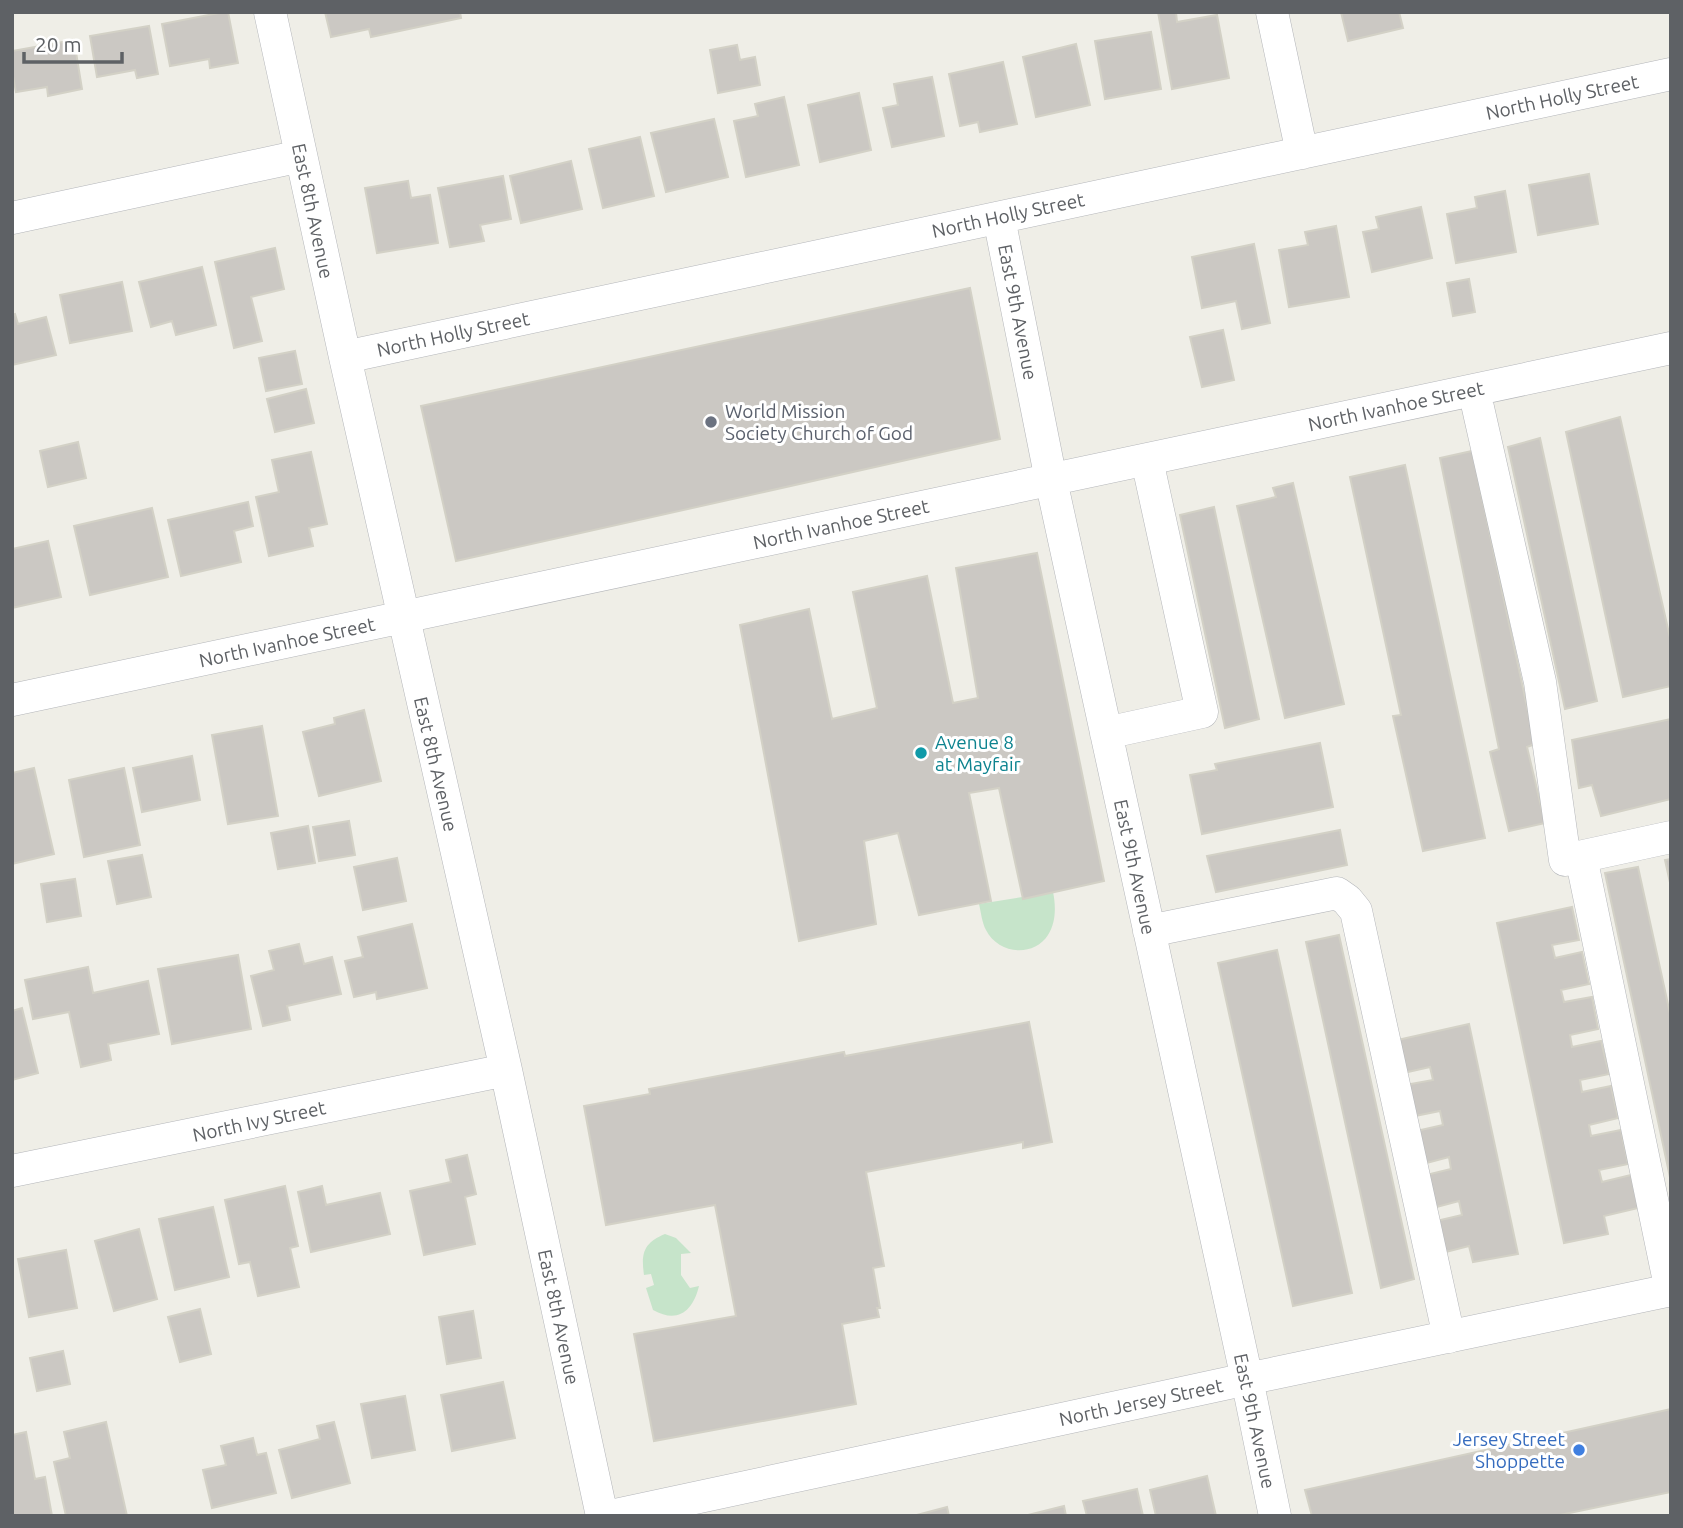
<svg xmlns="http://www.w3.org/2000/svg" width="1683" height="1528" viewBox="0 0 1683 1528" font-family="Ubuntu,sans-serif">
<rect width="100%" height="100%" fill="#efeee7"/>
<path fill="#c6e4ca" d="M 1053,892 C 1056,906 1056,923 1048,935 C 1033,958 998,954 986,930 C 982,923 981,912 979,904 Z
M 665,1234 L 676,1238 L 691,1253 L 681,1254 L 681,1275 L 690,1288 L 699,1286 C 693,1311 678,1324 653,1310 L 646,1288 L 654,1285 L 651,1274 L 644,1275 C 641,1254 643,1243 665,1234 Z"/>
<path fill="#cbc8c3" stroke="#d3d1c6" stroke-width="2" d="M 224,12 L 228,12 L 238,63 L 210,68 L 209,59 L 170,66 L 162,24 Z
M 325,12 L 460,12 L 461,18 L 371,37 L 369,29 L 331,37 Z
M 1158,12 L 1176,12 L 1177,22 L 1217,15 L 1229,78 L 1172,89 Z
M 1341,12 L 1399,12 L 1403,28 L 1348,41 Z
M 149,26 L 158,74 L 137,78 L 135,70 L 97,77 L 90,36 Z
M 1151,32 L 1161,89 L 1105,99 L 1095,41 Z
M 74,40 L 82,89 L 48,96 L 47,87 L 16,92 L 12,71 L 12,51 Z
M 1076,44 L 1090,105 L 1036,117 L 1023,57 Z
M 737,45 L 740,60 L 755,57 L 760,85 L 718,93 L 710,50 Z
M 1003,62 L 1017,124 L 980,132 L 978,122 L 960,126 L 949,74 Z
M 932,77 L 944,136 L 892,147 L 883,108 L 898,105 L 894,84 Z
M 859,93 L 871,150 L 820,162 L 808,105 Z
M 784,97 L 799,165 L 746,177 L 734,121 L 758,116 L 755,104 Z
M 714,119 L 728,177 L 666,192 L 651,133 Z
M 640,137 L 654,196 L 603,208 L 589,149 Z
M 571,161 L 582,209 L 521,223 L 510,176 Z
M 1589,174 L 1598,224 L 1538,235 L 1529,185 Z
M 503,176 L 511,219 L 480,225 L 484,241 L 450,247 L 438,188 Z
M 408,181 L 411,198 L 430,195 L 438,243 L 377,253 L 365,188 Z
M 1505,191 L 1516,252 L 1456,263 L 1447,214 L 1477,208 L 1475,197 Z
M 1421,207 L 1432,258 L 1372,272 L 1363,232 L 1379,229 L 1376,217 Z
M 1336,226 L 1349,297 L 1289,307 L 1279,250 L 1308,245 L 1305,232 Z
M 1254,244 L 1270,323 L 1242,329 L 1236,301 L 1202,308 L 1192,257 Z
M 275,248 L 284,289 L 251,297 L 262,341 L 234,348 L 215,262 Z
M 202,267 L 216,325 L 176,335 L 172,321 L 151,327 L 139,282 Z
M 1469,279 L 1475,312 L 1453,316 L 1447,283 Z
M 122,282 L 132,331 L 70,343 L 60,295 Z
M 970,288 L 1000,439 L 456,561 L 421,406 Z
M 15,314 L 18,324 L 46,317 L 56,355 L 12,365 L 12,315 Z
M 1223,330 L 1234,380 L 1202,387 L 1190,337 Z
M 295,351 L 302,384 L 266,391 L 259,358 Z
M 306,389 L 314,423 L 275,432 L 267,399 Z
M 1620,417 L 1671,642 L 1671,686 L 1623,697 L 1566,432 Z
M 1540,438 L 1597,701 L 1565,709 L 1508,447 Z
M 78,442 L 86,478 L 48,487 L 40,451 Z
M 1472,451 L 1535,744 L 1527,747 L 1545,823 L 1509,831 L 1490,752 L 1499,749 L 1440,458 Z
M 311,452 L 327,524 L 309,528 L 313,546 L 269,556 L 256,497 L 279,492 L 272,460 Z
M 1405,465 L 1485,838 L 1423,851 L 1393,716 L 1401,715 L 1350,477 Z
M 1293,483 L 1344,704 L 1285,718 L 1237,506 L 1276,497 L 1273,488 Z
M 248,502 L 253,526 L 234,531 L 241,562 L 181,576 L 168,520 Z
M 1214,507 L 1259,719 L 1225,728 L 1180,515 Z
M 152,508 L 168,577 L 90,595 L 74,526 Z
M 48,541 L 61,597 L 12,608 L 12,549 Z
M 1037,553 L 1104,881 L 1023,899 L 999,788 L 969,793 L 991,901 L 919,915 L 898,833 L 864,841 L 876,924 L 799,941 L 740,625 L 809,609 L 832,719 L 877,708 L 853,592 L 927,576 L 953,703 L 978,698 L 956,568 Z
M 364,710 L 381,781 L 319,796 L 303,732 L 335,724 L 334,718 Z
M 1671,719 L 1671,799 L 1601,816 L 1592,785 L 1579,788 L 1572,740 Z
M 262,726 L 278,816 L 228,824 L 212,735 Z
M 1320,743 L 1333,807 L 1202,834 L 1190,775 L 1217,770 L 1215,764 Z
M 192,756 L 200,800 L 142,812 L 133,768 Z
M 34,768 L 54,854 L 12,864 L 12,773 Z
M 124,768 L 140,845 L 84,857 L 69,780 Z
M 349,821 L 355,855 L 319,861 L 313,827 Z
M 308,826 L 315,863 L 278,869 L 271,833 Z
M 1340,830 L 1347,865 L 1216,892 L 1207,856 Z
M 142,855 L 151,897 L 117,904 L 108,861 Z
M 397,858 L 406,901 L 363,910 L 354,867 Z
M 1671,859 L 1671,887 L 1665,860 Z
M 1638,867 L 1671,1018 L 1671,1182 L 1605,873 Z
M 75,879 L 81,916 L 47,922 L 41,884 Z
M 1572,907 L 1579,940 L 1552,945 L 1555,958 L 1582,952 L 1589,984 L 1561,990 L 1564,1002 L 1592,997 L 1598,1029 L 1570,1035 L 1572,1047 L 1601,1041 L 1609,1074 L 1580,1080 L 1582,1092 L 1611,1086 L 1618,1118 L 1589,1125 L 1591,1136 L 1621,1130 L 1628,1164 L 1599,1170 L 1602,1182 L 1631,1175 L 1638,1208 L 1604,1216 L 1608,1234 L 1564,1243 L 1497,923 Z
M 412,924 L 427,988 L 377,999 L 376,992 L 354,997 L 345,961 L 363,957 L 358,937 Z
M 1339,935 L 1414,1279 L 1381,1288 L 1306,942 Z
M 299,944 L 304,964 L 332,957 L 341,994 L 287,1006 L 290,1020 L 263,1026 L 251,976 L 274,970 L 269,951 Z
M 1277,950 L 1352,1293 L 1293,1306 L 1218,963 Z
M 238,955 L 251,1029 L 172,1044 L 158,969 Z
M 88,967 L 93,993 L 148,981 L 159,1034 L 108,1044 L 111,1060 L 81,1067 L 69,1012 L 33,1019 L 25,980 Z
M 22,1008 L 38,1073 L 12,1080 L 12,1011 Z
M 1029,1022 L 1052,1142 L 1023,1148 L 1023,1142 L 866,1172 L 884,1266 L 873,1268 L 880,1308 L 877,1308 L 879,1317 L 842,1324 L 856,1404 L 654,1441 L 634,1334 L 736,1316 L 715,1205 L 606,1225 L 584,1106 L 650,1094 L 649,1089 L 844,1052 L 845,1056 Z
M 1469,1024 L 1518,1254 L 1473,1262 L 1469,1246 L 1438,1254 L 1432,1222 L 1462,1215 L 1459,1201 L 1429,1209 L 1422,1176 L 1451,1169 L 1449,1157 L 1419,1165 L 1412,1132 L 1443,1125 L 1440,1111 L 1410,1117 L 1405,1085 L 1433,1080 L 1430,1067 L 1399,1074 L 1393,1041 Z
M 467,1155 L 476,1194 L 465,1197 L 475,1244 L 424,1255 L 410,1191 L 451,1182 L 446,1160 Z
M 285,1186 L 298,1246 L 290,1248 L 299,1287 L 258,1296 L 250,1262 L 239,1264 L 225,1200 Z
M 322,1186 L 326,1205 L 380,1193 L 390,1234 L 311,1252 L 298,1192 Z
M 213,1207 L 229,1277 L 175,1290 L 159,1219 Z
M 139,1229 L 157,1299 L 114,1311 L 95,1241 Z
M 66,1250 L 77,1308 L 29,1317 L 18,1259 Z
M 200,1309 L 211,1354 L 180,1362 L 168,1317 Z
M 473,1311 L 481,1358 L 447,1364 L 439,1317 Z
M 63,1351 L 70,1384 L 37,1391 L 30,1358 Z
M 503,1382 L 515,1438 L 452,1451 L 441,1395 Z
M 405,1396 L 415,1450 L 372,1458 L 361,1404 Z
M 1671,1409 L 1671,1492 L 1555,1516 L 1312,1516 L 1305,1490 Z
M 106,1422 L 127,1516 L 66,1516 L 54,1462 L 70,1458 L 64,1432 Z
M 334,1422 L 350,1483 L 292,1498 L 279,1450 L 320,1439 L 317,1426 Z
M 26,1432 L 35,1479 L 45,1477 L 52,1516 L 12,1516 L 12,1435 Z
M 253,1438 L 257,1455 L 266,1453 L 276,1493 L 212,1508 L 203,1470 L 226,1465 L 221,1446 Z
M 1207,1476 L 1216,1516 L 1156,1516 L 1150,1490 Z
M 1137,1489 L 1143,1516 L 1087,1516 L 1083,1501 Z
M 1064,1506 L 1066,1516 L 1024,1516 Z
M 947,1507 L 949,1516 L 913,1516 Z"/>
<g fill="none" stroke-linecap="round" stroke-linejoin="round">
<defs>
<path id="minor" d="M 270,12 L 345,357 L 506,1070 L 602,1516
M 1272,12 L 1302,153
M 12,218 L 301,156
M 999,218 L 1051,480 L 1247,1379 L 1275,1516
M 345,357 L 1671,74
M 1474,390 L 1540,682 L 1565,860 L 1671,837
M 12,700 L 1671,348
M 1106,733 L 1202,712 L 1147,460
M 1581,857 L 1671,1291
M 1149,931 L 1337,893 L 1347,900 L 1356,911 L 1449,1337
M 12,1171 L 506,1070
M 611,1516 L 1247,1379 L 1671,1290"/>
</defs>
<use href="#minor" stroke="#b4b6ba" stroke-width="33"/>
<use href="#minor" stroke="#fff" stroke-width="32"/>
</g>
<circle fill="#6b7280" stroke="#fff" stroke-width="2.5" cx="711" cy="422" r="7"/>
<circle fill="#0f9aa8" stroke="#fff" stroke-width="2.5" cx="921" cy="753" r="7"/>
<circle fill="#3f7fe0" stroke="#fff" stroke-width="2.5" cx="1579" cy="1450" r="7"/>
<g text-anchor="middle" stroke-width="6" stroke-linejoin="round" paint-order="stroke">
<g font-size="19" fill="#5e6165" stroke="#fff">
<text transform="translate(1562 97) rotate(-12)" y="7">North Holly Street</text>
<text transform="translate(313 211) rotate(78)" y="7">East 8th Avenue</text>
<text transform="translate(1008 215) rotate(-12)" y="7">North Holly Street</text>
<text transform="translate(1018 312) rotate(79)" y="7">East 9th Avenue</text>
<text transform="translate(453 334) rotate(-12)" y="7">North Holly Street</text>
<text transform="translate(1396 406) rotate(-12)" y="7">North Ivanhoe Street</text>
<text transform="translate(841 524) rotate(-12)" y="7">North Ivanhoe Street</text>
<text transform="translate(287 642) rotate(-12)" y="7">North Ivanhoe Street</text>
<text transform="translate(436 764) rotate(77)" y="7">East 8th Avenue</text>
<text transform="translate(1135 867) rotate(78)" y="7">East 9th Avenue</text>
<text transform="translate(259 1121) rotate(-12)" y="7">North Ivy Street</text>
<text transform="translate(559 1317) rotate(78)" y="7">East 8th Avenue</text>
<text transform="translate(1141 1402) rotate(-12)" y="7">North Jersey Street</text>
<text transform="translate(1255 1421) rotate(78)" y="7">East 9th Avenue</text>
</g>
<g font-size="19" fill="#5b616d" stroke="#fff" text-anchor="start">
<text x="725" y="418">World Mission<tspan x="725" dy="22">Society Church of God</tspan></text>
</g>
<g font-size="19" fill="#0d838f" stroke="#fff" text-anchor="start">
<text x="935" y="749">Avenue 8<tspan x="935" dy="22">at Mayfair</tspan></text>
</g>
<g font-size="19" fill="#366cbe" stroke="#fff" text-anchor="end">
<text x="1565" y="1446">Jersey Street<tspan x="1565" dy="22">Shoppette</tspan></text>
</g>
</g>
<rect width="1683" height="1528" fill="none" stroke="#5e6165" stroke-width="28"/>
<path d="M24 52v10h98v-10" fill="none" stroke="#5e6165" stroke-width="3.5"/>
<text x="35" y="52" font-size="21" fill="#5e6165" stroke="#ffffff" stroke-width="5" paint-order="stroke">20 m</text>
</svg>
